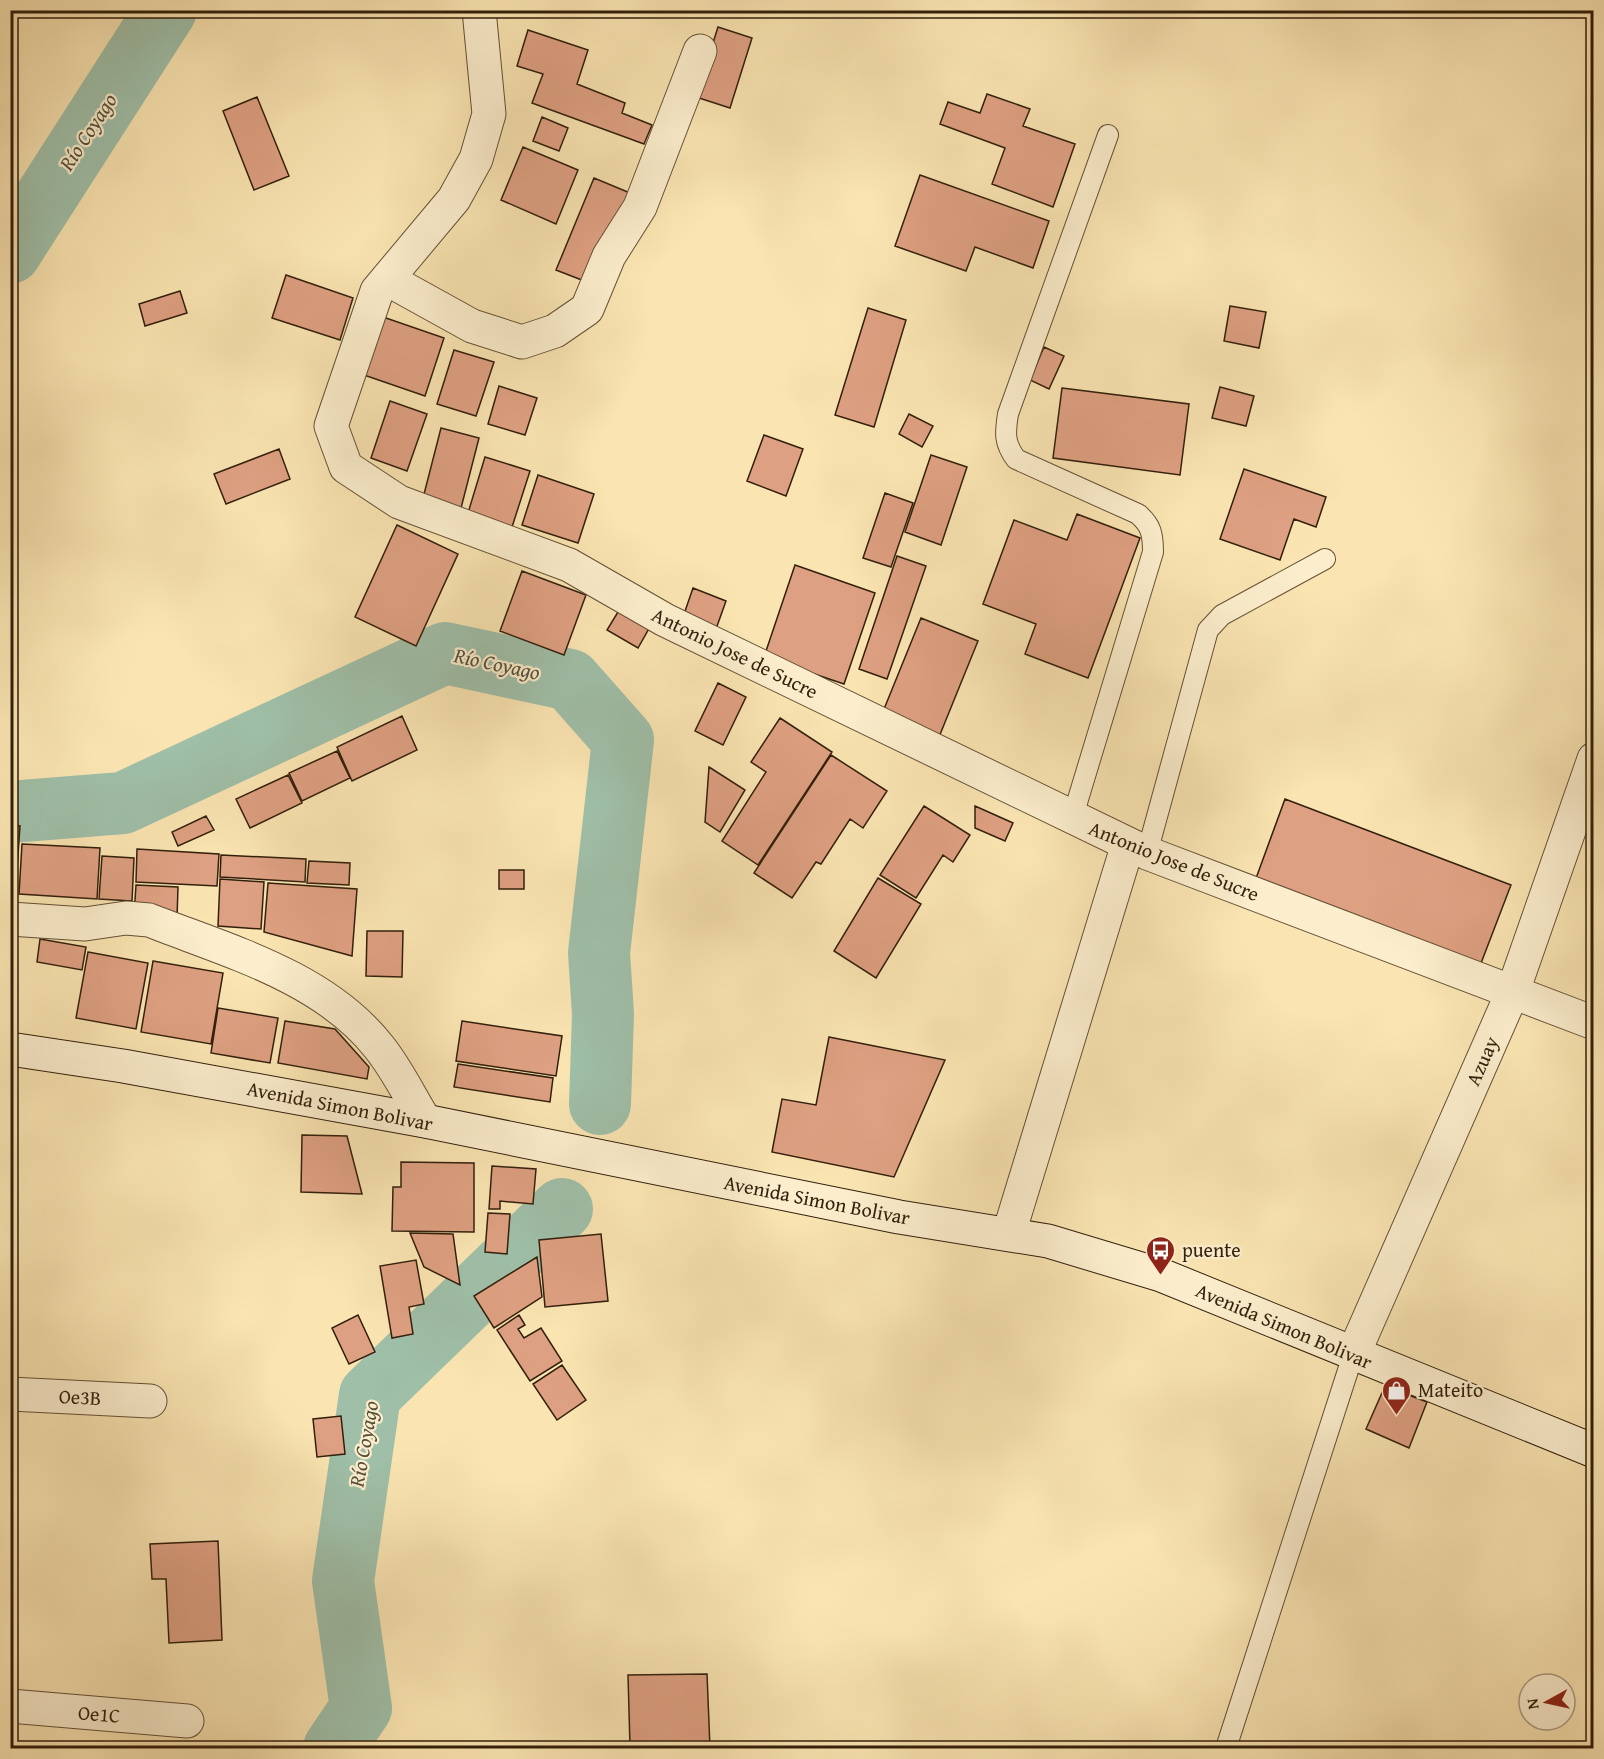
<svg xmlns="http://www.w3.org/2000/svg" width="1604" height="1759" viewBox="0 0 1604 1759" font-family="'Gentium Book Plus',serif">
<rect width="100%" height="100%" fill="#fae5b2"/>
<filter id="stains"><feTurbulence type="fractalNoise" baseFrequency=".00333" numOctaves="4"/><feColorMatrix values="0 0 0 0 .2 0 0 0 0 .09 0 0 0 0 .02 0 0 0 .5 -.17"/></filter>
<radialGradient id="worn" r=".72"><stop offset=".6" stop-color="#630" stop-opacity="0"/><stop offset="1" stop-color="#630" stop-opacity=".3"/></radialGradient>
<g fill="none" stroke-linecap="round" stroke-linejoin="round">
<path stroke="#9fbfa8" stroke-width="62" d="M 10,253 L 166,10
M 10,812 L 123,803 L 445,653 L 570,680 L 623,740 L 599,953 L 603,1014 L 600,1104
M 334,1748 L 361,1708 L 343,1581 L 370,1395 L 562,1209"/>
</g>
<path fill="#dea082" stroke="#321f0b" stroke-width="1.5" d="M 697,10 L 709,10 L 706,16 Z
M 718,27 L 752,38 L 730,108 L 696,97 Z
M 528,30 L 588,50 L 577,84 L 625,103 L 622,113 L 652,125 L 644,144 L 532,103 L 543,74 L 517,66 Z
M 987,94 L 1030,109 L 1023,126 L 1075,144 L 1053,207 L 992,184 L 1005,148 L 940,124 L 948,102 L 980,113 Z
M 257,97 L 289,176 L 254,190 L 223,111 Z
M 542,117 L 568,128 L 559,151 L 533,141 Z
M 523,147 L 578,170 L 556,224 L 501,200 Z
M 920,175 L 1049,221 L 1033,268 L 975,247 L 966,271 L 895,246 Z
M 594,178 L 630,193 L 592,284 L 556,270 Z
M 286,275 L 353,298 L 340,340 L 272,318 Z
M 180,291 L 187,313 L 145,326 L 139,304 Z
M 1230,306 L 1266,312 L 1259,348 L 1224,341 Z
M 868,308 L 906,320 L 874,427 L 835,415 Z
M 383,317 L 444,338 L 425,396 L 364,375 Z
M 1044,347 L 1064,356 L 1049,389 L 1030,380 Z
M 454,350 L 494,362 L 476,416 L 437,404 Z
M 499,386 L 537,398 L 525,435 L 488,424 Z
M 1220,387 L 1254,396 L 1246,426 L 1212,418 Z
M 1062,388 L 1189,404 L 1180,475 L 1053,458 Z
M 390,401 L 427,414 L 407,471 L 371,458 Z
M 909,414 L 933,426 L 922,447 L 899,434 Z
M 441,428 L 479,438 L 460,512 L 422,502 Z
M 764,435 L 803,449 L 786,496 L 747,481 Z
M 279,449 L 290,479 L 226,504 L 214,474 Z
M 931,455 L 967,467 L 941,545 L 905,532 Z
M 485,457 L 530,471 L 512,527 L 468,513 Z
M 1244,469 L 1326,497 L 1316,527 L 1294,519 L 1280,560 L 1220,539 Z
M 538,475 L 594,494 L 578,543 L 522,525 Z
M 885,493 L 913,503 L 891,567 L 863,558 Z
M 1077,514 L 1140,538 L 1088,678 L 1025,654 L 1036,624 L 983,604 L 1014,520 L 1067,540 Z
M 397,525 L 458,554 L 416,646 L 355,617 Z
M 897,556 L 926,566 L 887,679 L 859,669 Z
M 795,565 L 875,593 L 844,684 L 764,657 Z
M 522,571 L 586,595 L 564,655 L 500,631 Z
M 693,588 L 726,601 L 716,629 L 683,617 Z
M 621,607 L 651,625 L 638,648 L 607,630 Z
M 921,618 L 978,641 L 939,737 L 882,714 Z
M 718,683 L 746,697 L 723,745 L 695,731 Z
M 402,716 L 417,750 L 352,781 L 337,747 Z
M 780,718 L 832,752 L 758,865 L 722,841 L 766,772 L 751,762 Z
M 337,751 L 350,778 L 302,801 L 289,773 Z
M 831,755 L 887,791 L 863,828 L 850,819 L 821,864 L 816,862 L 792,898 L 754,873 Z
M 709,767 L 745,790 L 720,832 L 705,822 Z
M 288,775 L 302,803 L 250,828 L 236,799 Z
M 1285,799 L 1511,885 L 1478,971 L 1255,881 Z
M 924,806 L 970,835 L 953,862 L 943,855 L 916,898 L 880,875 Z
M 975,806 L 1013,823 L 1005,841 L 975,828 Z
M 206,816 L 214,830 L 178,846 L 172,832 Z
M 10,825 L 20,826 L 15,899 L 10,899 Z
M 22,844 L 100,848 L 97,899 L 19,894 Z
M 137,849 L 219,854 L 217,886 L 136,882 Z
M 221,855 L 306,859 L 305,882 L 220,877 Z
M 102,856 L 134,858 L 132,901 L 99,899 Z
M 309,861 L 350,863 L 349,885 L 307,883 Z
M 499,870 L 524,870 L 524,889 L 499,889 Z
M 878,878 L 921,904 L 876,978 L 834,951 Z
M 220,879 L 264,882 L 261,929 L 218,926 Z
M 268,883 L 357,889 L 352,956 L 264,932 Z
M 136,885 L 178,887 L 177,918 L 134,916 Z
M 367,931 L 403,931 L 402,977 L 366,976 Z
M 40,939 L 86,947 L 82,970 L 37,962 Z
M 88,952 L 148,963 L 136,1029 L 76,1018 Z
M 153,961 L 223,973 L 211,1044 L 141,1032 Z
M 218,1008 L 278,1018 L 270,1063 L 211,1053 Z
M 285,1021 L 335,1029 L 369,1067 L 367,1079 L 278,1063 Z
M 462,1021 L 562,1036 L 556,1076 L 456,1061 Z
M 829,1037 L 945,1060 L 894,1177 L 772,1152 L 782,1099 L 816,1105 Z
M 458,1064 L 553,1078 L 550,1102 L 454,1087 Z
M 302,1135 L 347,1136 L 362,1194 L 301,1192 Z
M 401,1162 L 474,1163 L 474,1232 L 392,1231 L 393,1187 L 401,1187 Z
M 492,1166 L 536,1169 L 533,1204 L 500,1201 L 500,1209 L 489,1209 Z
M 488,1213 L 510,1214 L 507,1254 L 485,1252 Z
M 410,1233 L 453,1234 L 460,1285 L 424,1267 Z
M 601,1234 L 608,1301 L 545,1307 L 539,1240 Z
M 537,1257 L 542,1297 L 494,1328 L 474,1296 Z
M 416,1260 L 424,1304 L 409,1307 L 413,1334 L 392,1338 L 380,1266 Z
M 358,1315 L 375,1352 L 349,1364 L 332,1328 Z
M 519,1315 L 525,1325 L 518,1329 L 524,1338 L 541,1328 L 562,1361 L 530,1381 L 497,1330 Z
M 562,1365 L 586,1400 L 557,1420 L 533,1384 Z
M 1385,1386 L 1427,1402 L 1409,1448 L 1366,1429 Z
M 341,1416 L 345,1454 L 317,1457 L 313,1419 Z
M 218,1541 L 222,1640 L 169,1643 L 166,1579 L 152,1579 L 150,1544 Z
M 707,1674 L 710,1748 L 644,1748 L 644,1745 L 630,1746 L 628,1675 Z"/>
<g fill="none" stroke-linecap="round" stroke-linejoin="round">
<defs>
<path id="service" d="M 1072,819 L 1153,552 C 1153,534 1151,525 1138,514 L 1016,459 C 1004,443 1005,433 1008,414 L 1108,135
M 1147,853 L 1208,630 L 1222,615 L 1325,559
M 1226,1748 L 1353,1355"/>
<path id="minor" d="M 479,10 L 489,114 L 476,159 L 454,199 L 377,291 L 331,426 L 346,467 L 399,502 L 569,565 L 665,620 L 1147,853 L 1594,1023
M 387,279 L 472,326 L 522,342 L 555,331 L 587,309 L 609,256 L 640,207 L 700,51
M 10,919 L 85,924 L 126,918 L 149,920 C 228,951 324,977 379,1047 C 397,1069 410,1097 425,1121
M 1009,1233 L 1128,844
M 1353,1355 L 1513,991 L 1594,759
M 10,1394 L 150,1401
M 10,1706 L 187,1721"/>
<path id="secondary" d="M 10,1049 L 123,1066 L 425,1121 L 899,1217 L 1048,1241 L 1161,1275 L 1594,1451"/>
</defs>
<use href="#service" stroke="#645035" stroke-width="22"/>
<use href="#minor" stroke="#645035" stroke-width="35"/>
<use href="#secondary" stroke="#321f0b" stroke-width="35"/>
<use href="#service" stroke="#fceecd" stroke-width="20"/>
<use href="#minor" stroke="#fceecd" stroke-width="33"/>
<use href="#secondary" stroke="#fceecd" stroke-width="33"/>
</g>
<defs>
<symbol id="bus-pin" viewBox="-11 -11 22 30"><path d="M0 17L-7.5 6A9.5 9.5 0 1 1 7.5 6Z" fill="#8f2418" stroke="#fceecd"/><path d="M-5-6H5V4H4V6H2V4H-2V6H-4V4H-5ZM-3.5-4V0h7V-4ZM-3.5 1.2v1.5H-2V1.2ZM2 1.2v1.5H3.5V1.2Z" fill="#fff"/></symbol>
<symbol id="shop-pin" viewBox="-11 -11 22 30"><path d="M0 17L-7.5 6A9.5 9.5 0 1 1 7.5 6Z" fill="#8f2418" stroke="#fceecd"/><path d="M-5-2.5h2.3a2.7 3.5 0 0 1 5.4 0H5L5.5 6h-11ZM-1.5-2.5h3a1.5 2.3 0 0 0-3 0Z" fill="#fff"/></symbol>
</defs>
<g fill-rule="evenodd">
<use href="#bus-pin" x="1144" y="1234" width="33" height="45"/>
<use href="#shop-pin" x="1380" y="1374" width="33" height="45"/>
</g>
<g text-anchor="middle" stroke-width="4.5" stroke-linejoin="round" paint-order="stroke">
<g font-size="20" fill="#321f0b" stroke="#fceecd">
<text transform="translate(735 653) rotate(26)" y="7">Antonio Jose de Sucre</text>
<text transform="translate(1174 861) rotate(22)" y="7">Antonio Jose de Sucre</text>
<text transform="translate(1482 1061) rotate(-66)" y="7">Azuay</text>
<text transform="translate(340 1106) rotate(11)" y="7">Avenida Simon Bolivar</text>
<text transform="translate(817 1200) rotate(11)" y="7">Avenida Simon Bolivar</text>
<text transform="translate(1284 1326) rotate(23)" y="7">Avenida Simon Bolivar</text>
<text transform="translate(80 1397) rotate(3)" y="7">Oe3B</text>
<text transform="translate(99 1714) rotate(5)" y="7">Oe1C</text>
</g>
<g font-size="20" fill="#321f0b" stroke="#fceecd" text-anchor="start">
<text x="1182" y="1257">puente</text>
<text x="1418" y="1397">Mateito</text>
</g>
<g font-size="21" font-style="italic" fill="#534f3a" stroke="#fceecd">
<text transform="translate(88 132) rotate(-57)" y="7">Río Coyago</text>
<text transform="translate(497 664) rotate(12)" y="7">Río Coyago</text>
<text transform="translate(364 1444) rotate(-80)" y="7">Río Coyago</text>
</g>
</g>
<rect width="1604" height="1759" fill="none" stroke="#fae5b2" stroke-width="36"/>
<rect x="12" y="12" width="1580" height="1735" fill="none" stroke="#321f0b" stroke-width="3"/>
<rect x="18" y="18" width="1568" height="1723" fill="none" stroke="#321f0b" stroke-width="1.5"/>
<g transform="translate(1547 1702) rotate(262)"><circle r="28" fill="#fceecd" stroke="#ab9b7f" stroke-width="1.5"/>
<path d="M0-4.5L10 22L0 15L-10 22Z" fill="#8f2418"/>
<text y="-9" font-size="16" font-weight="bold" text-anchor="middle" fill="#321f0b">N</text>
</g>
<rect width="100%" height="100%" filter="url(#stains)"/>
<rect width="100%" height="100%" fill="url(#worn)"/>
</svg>
